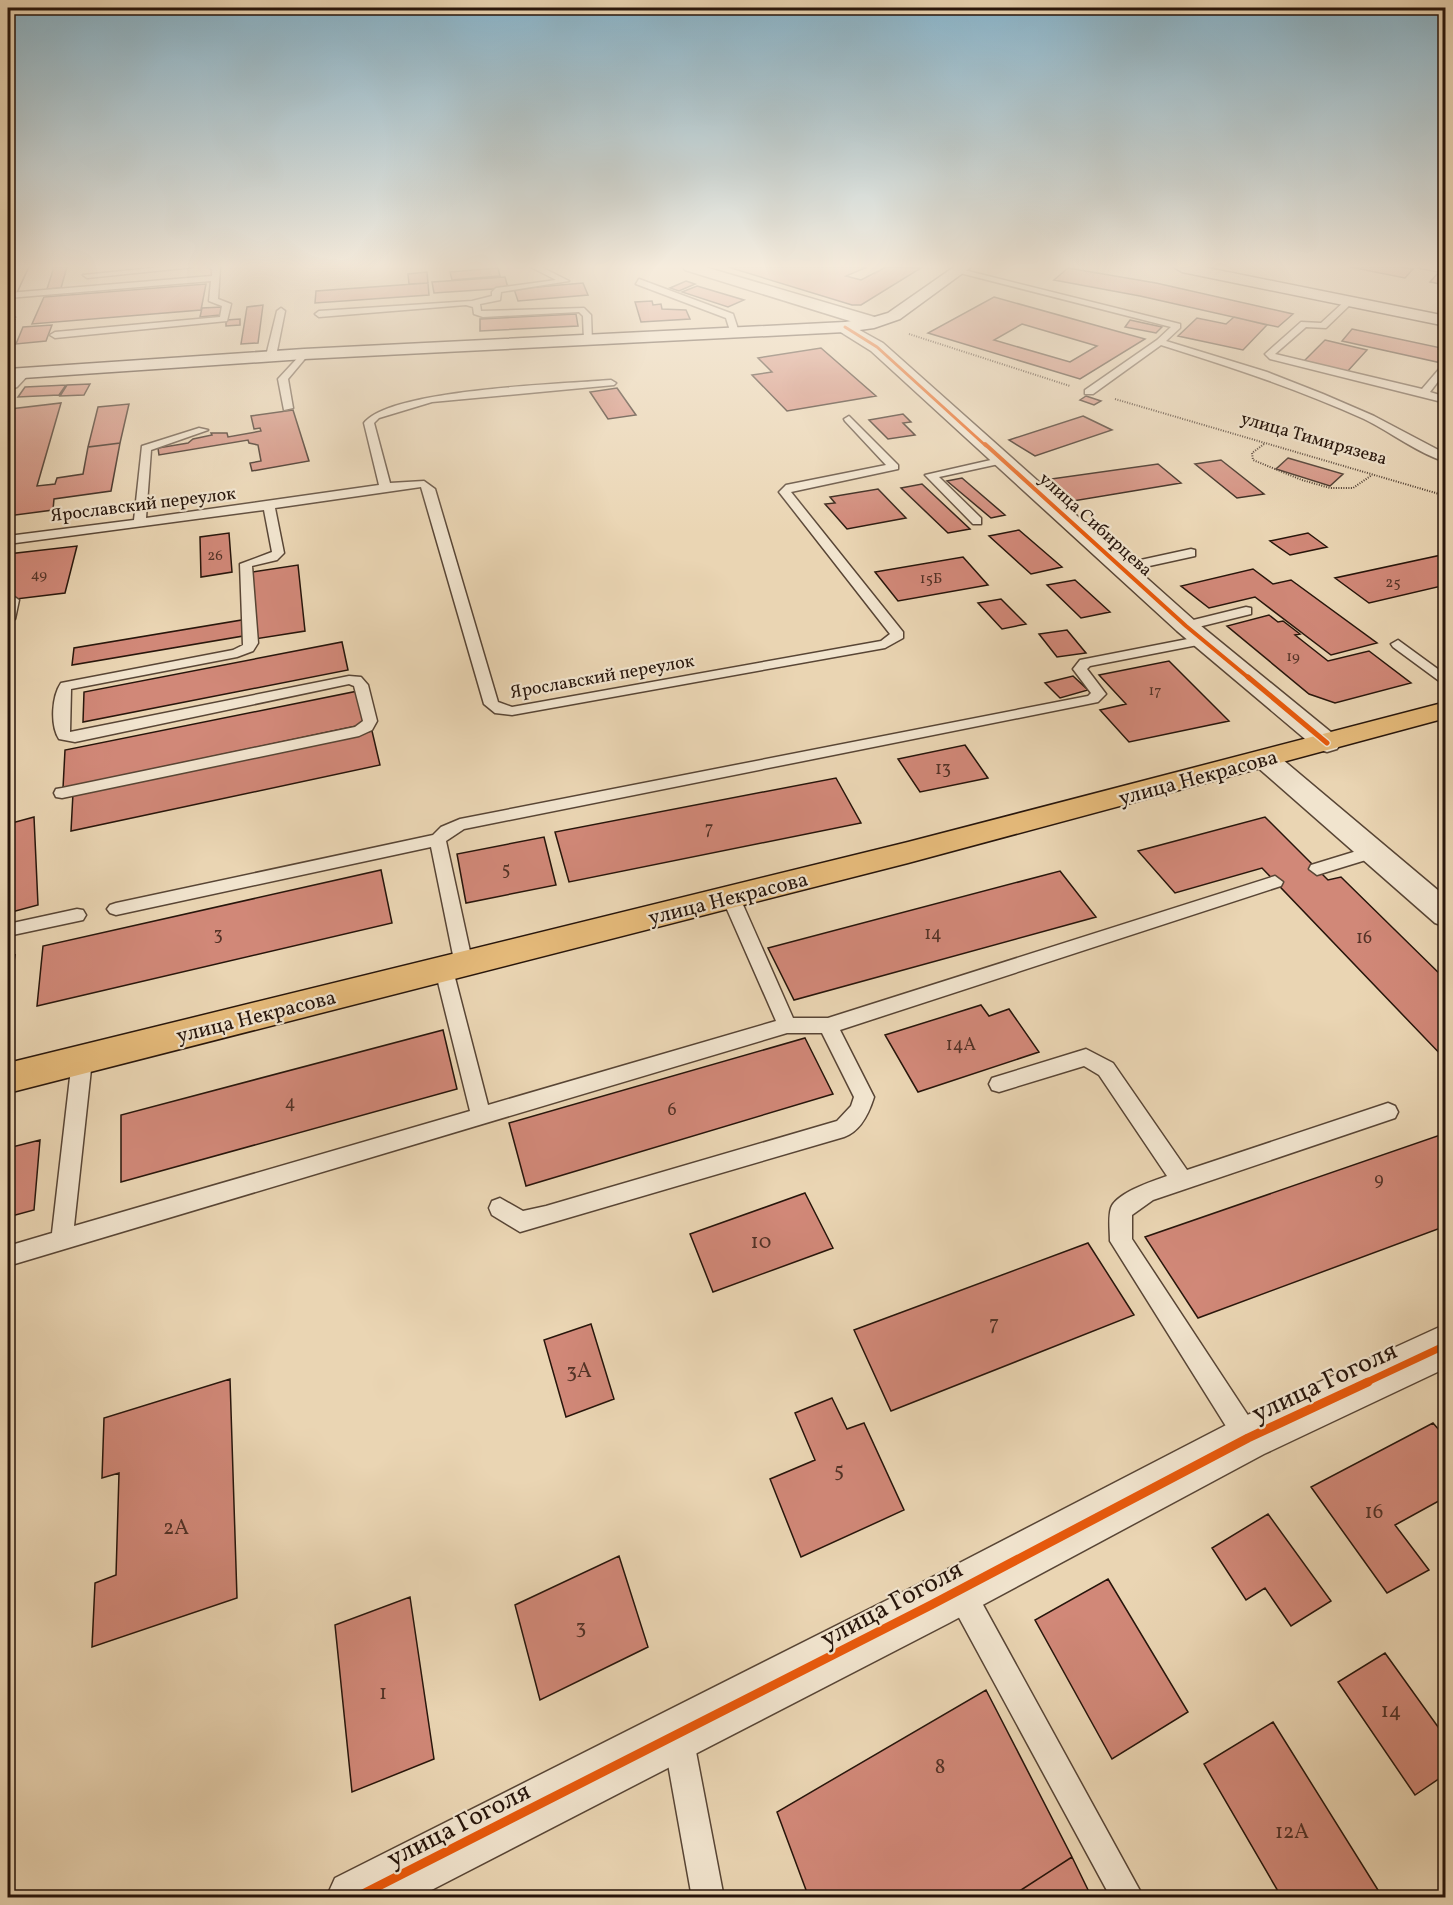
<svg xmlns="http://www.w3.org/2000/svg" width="1453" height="1905" viewBox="0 0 1453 1905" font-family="Vollkorn,serif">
<rect width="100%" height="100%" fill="#ead5b3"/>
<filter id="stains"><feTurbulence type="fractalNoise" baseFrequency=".00333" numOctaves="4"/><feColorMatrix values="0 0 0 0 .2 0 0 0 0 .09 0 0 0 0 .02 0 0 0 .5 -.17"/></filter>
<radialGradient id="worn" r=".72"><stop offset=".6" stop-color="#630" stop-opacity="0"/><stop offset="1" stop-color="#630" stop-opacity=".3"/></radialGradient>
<path fill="#d18878" stroke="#27150b" stroke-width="1.5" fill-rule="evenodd" d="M 54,267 L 67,267 L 61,288 L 47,289 Z
M 728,267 L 867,267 L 846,276 L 861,280 L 886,267 L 921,268 L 861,305 L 852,305 Z
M 1350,267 L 1399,267 L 1413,269 L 1405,278 Z
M 498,268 L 500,276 L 452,280 L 450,272 Z
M 1068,268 L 1156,283 L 1293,314 L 1278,327 L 1140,296 L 1054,280 Z
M 427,272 L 428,283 L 409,284 L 408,274 Z
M 1437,274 L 1446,275 L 1446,285 L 1430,282 Z
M 505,277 L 508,288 L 434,293 L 432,282 Z
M 686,281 L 695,284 L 679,291 L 670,288 Z
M 428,283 L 429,295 L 315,303 L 316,291 Z
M 583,283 L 588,295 L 518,301 L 514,289 Z
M 206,284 L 201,310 L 32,324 L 44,297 Z
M 697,286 L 744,300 L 728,307 L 682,292 Z
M 994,297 L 1145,339 L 1080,379 L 928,333 ZM 1022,324 L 1097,346 L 1070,362 L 994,340 Z
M 652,301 L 653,305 L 661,304 L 662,309 L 686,310 L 690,319 L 641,322 L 635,302 Z
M 263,305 L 258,343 L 241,344 L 247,307 Z
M 222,307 L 220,315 L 200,317 L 202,308 Z
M 576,314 L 578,326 L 480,331 L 480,319 Z
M 1234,317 L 1267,325 L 1243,350 L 1178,336 L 1197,318 L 1226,324 Z
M 240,319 L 240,325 L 226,326 L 226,320 Z
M 1130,320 L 1162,327 L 1156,333 L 1125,327 Z
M 52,325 L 46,341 L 16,344 L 23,327 Z
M 1352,329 L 1446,349 L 1446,364 L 1342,341 Z
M 1325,340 L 1367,350 L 1346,373 L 1302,363 Z
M 821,348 L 876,396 L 787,411 L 752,375 L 772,372 L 758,358 Z
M 90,384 L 84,395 L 60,396 L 67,385 Z
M 66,385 L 59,395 L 18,397 L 25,387 Z
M 617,388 L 636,415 L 608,419 L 590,392 Z
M 1086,396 L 1101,401 L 1094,405 L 1080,400 Z
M 61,403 L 37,486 L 55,484 L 57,478 L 83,474 L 88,447 L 120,443 L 111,491 L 54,499 L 53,510 L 8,516 L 8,417 L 10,409 Z
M 129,404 L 120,443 L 88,447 L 98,407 Z
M 293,410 L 309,461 L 252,471 L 250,463 L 261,461 L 258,445 L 249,443 L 248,440 L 159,455 L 158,448 L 188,443 L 193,439 L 212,435 L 211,433 L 227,433 L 228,437 L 261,431 L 260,428 L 254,429 L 251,416 Z
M 903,414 L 911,422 L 903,423 L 915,435 L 888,439 L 869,420 Z
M 1083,416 L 1112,430 L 1035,456 L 1009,440 Z
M 1288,458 L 1343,474 L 1330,486 L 1276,469 Z
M 1221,460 L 1264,494 L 1237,498 L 1195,464 Z
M 1158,464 L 1181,483 L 1073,501 L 1051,479 Z
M 962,478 L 1005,515 L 991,518 L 947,481 Z
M 922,484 L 970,529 L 948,533 L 901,488 Z
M 878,489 L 906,518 L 847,529 L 825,504 L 835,503 L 830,497 Z
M 1019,530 L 1062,567 L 1031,574 L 989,536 Z
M 229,533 L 232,572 L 201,577 L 200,537 Z
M 1308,533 L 1327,547 L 1290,555 L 1270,541 Z
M 77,546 L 65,593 L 8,600 L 8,554 Z
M 1446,554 L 1446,585 L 1369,603 L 1335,578 Z
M 963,557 L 988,585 L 898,601 L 875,572 Z
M 298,565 L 305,631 L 255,639 L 252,572 Z
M 1253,569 L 1273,584 L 1291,580 L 1377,643 L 1331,655 L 1255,597 L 1209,608 L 1181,586 Z
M 1075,580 L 1110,612 L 1081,618 L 1047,585 Z
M 1001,599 L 1026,624 L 1002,629 L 978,603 Z
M 1269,615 L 1278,622 L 1283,621 L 1300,634 L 1295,635 L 1328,661 L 1369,651 L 1411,683 L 1335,703 L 1309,694 L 1227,626 Z
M 242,620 L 243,636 L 72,665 L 74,648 Z
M 1067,630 L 1086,653 L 1057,657 L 1039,634 Z
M 342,642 L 348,670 L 83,722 L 84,692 Z
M 1169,661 L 1229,721 L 1129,742 L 1100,710 L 1126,704 L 1099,675 Z
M 1073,676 L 1088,690 L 1060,698 L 1045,683 Z
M 358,691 L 366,724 L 63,788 L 65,750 Z
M 372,731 L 380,765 L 71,831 L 73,793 Z
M 965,745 L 988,778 L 920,792 L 898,759 Z
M 836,778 L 861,823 L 569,882 L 555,832 Z
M 34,817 L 38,905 L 8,913 L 8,824 Z
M 1265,817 L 1328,880 L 1341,877 L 1446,980 L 1446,1060 L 1262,868 L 1175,893 L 1138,851 Z
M 544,837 L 556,885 L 466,903 L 457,854 Z
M 381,870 L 392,923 L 37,1006 L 43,946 Z
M 1060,871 L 1096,917 L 794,1000 L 768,948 Z
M 15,955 L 9,995 L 8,995 L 8,956 Z
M 981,1005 L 989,1016 L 1009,1009 L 1039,1052 L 918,1092 L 885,1035 Z
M 443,1030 L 457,1089 L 121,1182 L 121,1115 Z
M 805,1038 L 833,1094 L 526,1186 L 509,1123 Z
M 1446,1133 L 1446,1226 L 1198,1318 L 1145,1237 Z
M 40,1140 L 34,1210 L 8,1217 L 8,1148 Z
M 805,1193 L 833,1248 L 713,1292 L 690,1234 Z
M 1088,1243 L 1134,1315 L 891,1411 L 854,1330 Z
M 591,1324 L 614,1399 L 566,1417 L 544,1340 Z
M 230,1379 L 237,1598 L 92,1647 L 95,1583 L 116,1575 L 119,1473 L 102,1478 L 104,1418 Z
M 832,1398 L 847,1429 L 864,1423 L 904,1510 L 801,1557 L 770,1479 L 815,1460 L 795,1413 Z
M 1433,1423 L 1446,1438 L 1446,1497 L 1395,1525 L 1429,1570 L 1387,1593 L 1311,1487 Z
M 1268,1514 L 1331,1601 L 1291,1626 L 1265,1588 L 1246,1600 L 1212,1548 Z
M 619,1556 L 648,1647 L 540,1700 L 515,1605 Z
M 1108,1579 L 1188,1712 L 1112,1759 L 1035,1620 Z
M 410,1597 L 434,1759 L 352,1792 L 335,1625 Z
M 1385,1653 L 1446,1738 L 1446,1774 L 1415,1795 L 1338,1682 Z
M 986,1690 L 1072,1857 L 1009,1898 L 809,1898 L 777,1812 Z
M 1273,1722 L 1383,1898 L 1282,1898 L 1204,1764 Z
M 1072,1857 L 1092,1898 L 1010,1898 L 1010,1897 Z"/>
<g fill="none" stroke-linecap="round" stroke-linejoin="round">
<defs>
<path id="lane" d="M 162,267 L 194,267 L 87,278 L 83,275 Z
M 208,267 L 220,267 L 218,299 L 231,304 L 227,321 L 55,338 L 50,335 L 55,332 L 220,317 L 222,306 L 209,301 L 211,281 L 8,298 L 8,293 L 212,276 L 212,269 Z
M 531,267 L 541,267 L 569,281 L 501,292 L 500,300 L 480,304 L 481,311 L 584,308 L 591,315 L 592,342 L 584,340 L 583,316 L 579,312 L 483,317 L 474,314 L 473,307 L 466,305 L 319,317 L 315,314 L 319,311 L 472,301 L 492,296 L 492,292 L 496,288 L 556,280 Z
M 1417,267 L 1446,268 L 1446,273 Z
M 956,268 L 1180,324 L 1180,328 L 1166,341 L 1267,372 L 1323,394 L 1374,416 L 1446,454 L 1446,462 C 1417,453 1391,432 1364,419 C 1298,389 1231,367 1161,345 L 1093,394 L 1085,394 L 1085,390 L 1157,340 L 1171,327 L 956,272 Z
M 639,279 L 733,314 L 739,332 L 731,334 L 726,318 L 636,284 Z
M 1346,300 L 1353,302 L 1326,328 L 1306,327 L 1275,354 L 1422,389 L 1446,361 L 1446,371 L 1430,392 L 1446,397 L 1446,403 L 1270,359 L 1265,354 L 1301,322 L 1321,323 Z
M 281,308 L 285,311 L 276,356 L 271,359 L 266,356 L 277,311 Z
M 304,351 L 309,354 L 288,379 L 293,408 L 284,410 L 278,379 Z
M 23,370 L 31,372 L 17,387 L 8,390 L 8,384 Z
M 611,380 L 616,383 L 614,385 L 432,402 L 379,418 L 374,423 L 390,483 L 424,481 L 435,489 L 498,702 L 512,707 L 881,641 L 890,634 L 779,492 L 786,485 L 886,465 L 845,421 L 844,419 L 849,416 L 898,465 L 898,469 L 791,492 L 903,632 L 903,638 L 885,648 L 512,715 L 495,713 L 484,704 L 421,487 L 275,508 L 284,553 L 277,560 L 252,566 L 258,643 L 253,651 L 237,657 L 71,689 L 70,732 L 349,676 L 361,677 L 368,685 L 377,721 L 372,730 L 359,736 L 62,798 L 56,797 L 54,793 L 56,789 L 62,788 L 355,727 L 363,721 L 354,686 L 349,684 L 75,742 L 59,739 C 50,725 52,696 61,683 L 233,650 L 243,645 L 240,564 L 272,552 L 264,510 L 8,544 L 8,536 L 134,520 L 142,446 L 199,428 L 208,430 L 151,450 L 146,518 L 379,485 L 364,423 C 390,389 563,384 611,380 Z
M 1004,457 L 1009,460 L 1008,462 L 939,477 L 981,518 L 981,524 L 973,524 L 925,475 Z
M 1191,549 L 1195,550 L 1195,556 L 1122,572 L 1116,568 L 1122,564 Z
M 13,596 L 19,600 L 15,619 L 8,623 L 8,599 Z
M 1246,607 L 1251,608 L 1251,614 L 1186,630 L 1179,626 L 1181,623 Z
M 1203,636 L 1208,637 L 1208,643 L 1090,666 L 1087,669 L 1106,694 L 1098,702 L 464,829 L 446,841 L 473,965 L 470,970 L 458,970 L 455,965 L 431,847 L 116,915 L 110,913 L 107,909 L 110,905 L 116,903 L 433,835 L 441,827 L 460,819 L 1088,696 L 1091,693 L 1073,669 L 1080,660 Z
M 1398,640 L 1446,675 L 1446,686 L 1393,647 L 1391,644 Z
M 1373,846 L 1381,852 L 1379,856 L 1317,875 L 1309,869 L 1311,865 Z
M 1275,876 L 1283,882 L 1281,886 L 840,1030 L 874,1097 C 869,1113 861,1131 844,1137 L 520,1232 L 492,1215 L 489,1208 L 492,1201 L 500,1198 L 523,1211 L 546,1206 L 837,1121 L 851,1106 L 854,1097 L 822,1033 L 787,1033 L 8,1266 L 8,1246 L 52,1233 L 72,1060 L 75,1054 L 82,1052 L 89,1054 L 92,1060 L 74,1226 L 470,1111 L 435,970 L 438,965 L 450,965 L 453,970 L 488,1105 L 776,1021 L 722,898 L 731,892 L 740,898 L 793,1018 L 828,1018 Z
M 77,909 L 83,910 L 86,915 L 83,920 L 8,936 L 8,924 Z
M 1086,1049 L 1113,1063 L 1187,1170 L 1388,1103 L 1395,1106 L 1398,1112 L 1395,1118 L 1153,1200 L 1132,1215 L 1132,1239 L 1257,1429 L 1260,1438 L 1257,1447 L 1248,1450 L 1239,1447 L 1110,1241 C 1110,1231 1108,1218 1111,1208 C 1116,1193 1153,1181 1167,1176 L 1099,1075 L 1084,1066 L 999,1092 L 992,1090 L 989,1084 L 992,1078 Z
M 960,1577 L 970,1581 L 1144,1898 L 1111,1898 L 950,1601 L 946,1591 L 950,1581 Z
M 678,1721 L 688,1726 L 693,1736 L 724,1898 L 692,1898 L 663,1736 L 668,1726 Z"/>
<path id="street" d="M 683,267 L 705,267 L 878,318 L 880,322 L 878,326 L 866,326 L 685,270 Z
M 845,322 L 883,343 L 1195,621 L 1337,737 L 1341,743 L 1337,749 L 1327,752 L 1317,749 L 1177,631 L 871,351 L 839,331 L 837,327 Z
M 1266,751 L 1276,754 L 1446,897 L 1446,927 L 1435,923 L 1256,766 L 1252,760 L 1256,754 Z
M 1446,1324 L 1446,1368 L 1264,1454 L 949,1623 L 416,1898 L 326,1898 L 335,1878 L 913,1587 L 1232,1422 Z"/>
<path id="secondary" d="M 954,267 L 971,267 L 900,319 L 874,328 L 845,332 L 304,359 L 8,379 L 8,369 L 304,349 L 845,322 L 871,318 L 888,313 Z
M 1174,267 L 1203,267 L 1446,316 L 1446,326 L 1182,272 Z"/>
<path id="primary" d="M 1446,702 L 1446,718 L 908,863 L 8,1093 L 8,1063 L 908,842 Z"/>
<path id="highway" d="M 12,267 L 28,267 L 16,293 L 8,298 L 8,277 Z"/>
</defs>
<use href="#lane" stroke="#584535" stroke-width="3"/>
<use href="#street" stroke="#584535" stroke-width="3"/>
<use href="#secondary" stroke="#27150b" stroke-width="3"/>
<use href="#primary" stroke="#27150b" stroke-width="3"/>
<use href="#highway" stroke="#27150b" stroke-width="3"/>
<path stroke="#27150b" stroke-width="2" stroke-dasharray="1 1.5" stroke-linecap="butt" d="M 909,334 L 1070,386
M 8,344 L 16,315
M 1115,399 L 1446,496
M 1264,444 L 1252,453 L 1253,460 L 1302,480 L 1330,488 L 1353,488 L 1372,475"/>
<use href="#lane" fill="#f1e4ce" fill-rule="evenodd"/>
<use href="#street" fill="#f1e4ce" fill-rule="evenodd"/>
<use href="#secondary" fill="#f1e4ce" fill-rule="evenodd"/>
<use href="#primary" fill="#e5ba7a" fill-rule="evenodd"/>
<use href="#highway" fill="#e5ba7a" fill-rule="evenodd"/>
<defs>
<path id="cycleway-far4" d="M 845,327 L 877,347 L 986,446"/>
<path id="cycleway-far3" d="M 985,444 L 1186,626 L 1250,679"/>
<path id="cycleway-far2" d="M 1248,677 L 1327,743"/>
<path id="cycleway-far1" d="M 1365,1383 L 1446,1345"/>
<path id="cycleway" d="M 355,1898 L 931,1605 L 1248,1438 L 1368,1382"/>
</defs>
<use href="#cycleway-far4" stroke="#f1e4ce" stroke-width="5"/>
<use href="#cycleway-far3" stroke="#f1e4ce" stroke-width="6"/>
<use href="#cycleway-far2" stroke="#f1e4ce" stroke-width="8"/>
<use href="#cycleway-far1" stroke="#f1e4ce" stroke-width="10"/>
<use href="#cycleway" stroke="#f1e4ce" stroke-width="13"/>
<use href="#cycleway-far4" stroke="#e8590c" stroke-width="3"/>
<use href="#cycleway-far3" stroke="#e8590c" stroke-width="4"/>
<use href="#cycleway-far2" stroke="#e8590c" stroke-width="5"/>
<use href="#cycleway-far1" stroke="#e8590c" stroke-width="7"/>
<use href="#cycleway" stroke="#e8590c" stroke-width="9"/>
</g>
<linearGradient id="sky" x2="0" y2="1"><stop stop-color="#88b6ce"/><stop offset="0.5" stop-color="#f6ecdd"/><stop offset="1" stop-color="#f6ecdd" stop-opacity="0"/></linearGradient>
<rect width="1453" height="533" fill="url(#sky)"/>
<g text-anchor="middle" stroke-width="4.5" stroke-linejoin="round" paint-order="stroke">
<g font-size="15" fill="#523226">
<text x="215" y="560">26</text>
<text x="39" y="579">49</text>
<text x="931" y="583">15Б</text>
<text x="1393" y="587">25</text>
<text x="1293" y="661">19</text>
<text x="1155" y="695">17</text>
</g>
<g font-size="18" fill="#27150b" stroke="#f1e4ce">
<text transform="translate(1314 438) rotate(16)" y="6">улица Тимирязева</text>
<text transform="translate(143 504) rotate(-7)" y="6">Ярославский переулок</text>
<text transform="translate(1096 524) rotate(42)" y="6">улица Сибирцева</text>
<text transform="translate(602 676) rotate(-10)" y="6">Ярославский переулок</text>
</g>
<g font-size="18" fill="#523226">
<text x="943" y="774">13</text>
<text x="709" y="834">7</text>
<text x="506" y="875">5</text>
<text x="933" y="939">14</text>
<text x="218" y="940">3</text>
<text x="1364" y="943">16</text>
<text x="961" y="1050">14А</text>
<text x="290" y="1108">4</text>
<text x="672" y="1115">6</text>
<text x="1379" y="1185">9</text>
</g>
<g font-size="21" fill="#27150b" stroke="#f1e4ce">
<text transform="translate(1198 777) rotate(-15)" y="7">улица Некрасова</text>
<text transform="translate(728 898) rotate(-14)" y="7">улица Некрасова</text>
<text transform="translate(256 1016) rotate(-14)" y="7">улица Некрасова</text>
</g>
<g font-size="21" fill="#523226">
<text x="761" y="1248">10</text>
<text x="994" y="1330">7</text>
<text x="579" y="1377">3А</text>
<text x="839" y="1476">5</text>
<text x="1374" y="1518">16</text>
<text x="176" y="1534">2А</text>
<text x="581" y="1633">3</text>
<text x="383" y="1699">1</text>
<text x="1391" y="1717">14</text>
<text x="940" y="1773">8</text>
<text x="1292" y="1838">12А</text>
</g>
<g font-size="26" fill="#27150b" stroke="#f1e4ce">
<text transform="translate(1324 1381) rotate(-25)" y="9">улица Гоголя</text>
<text transform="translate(891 1603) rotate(-28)" y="9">улица Гоголя</text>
<text transform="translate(458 1824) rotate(-27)" y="9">улица Гоголя</text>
</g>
</g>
<rect width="1453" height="1905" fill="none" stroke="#ead5b3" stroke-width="30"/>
<rect x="9" y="9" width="1435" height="1887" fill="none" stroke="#27150b" stroke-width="3"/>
<rect x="15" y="15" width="1423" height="1875" fill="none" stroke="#27150b" stroke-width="1.5"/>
<rect width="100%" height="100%" filter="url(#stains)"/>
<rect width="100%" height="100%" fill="url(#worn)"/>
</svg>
